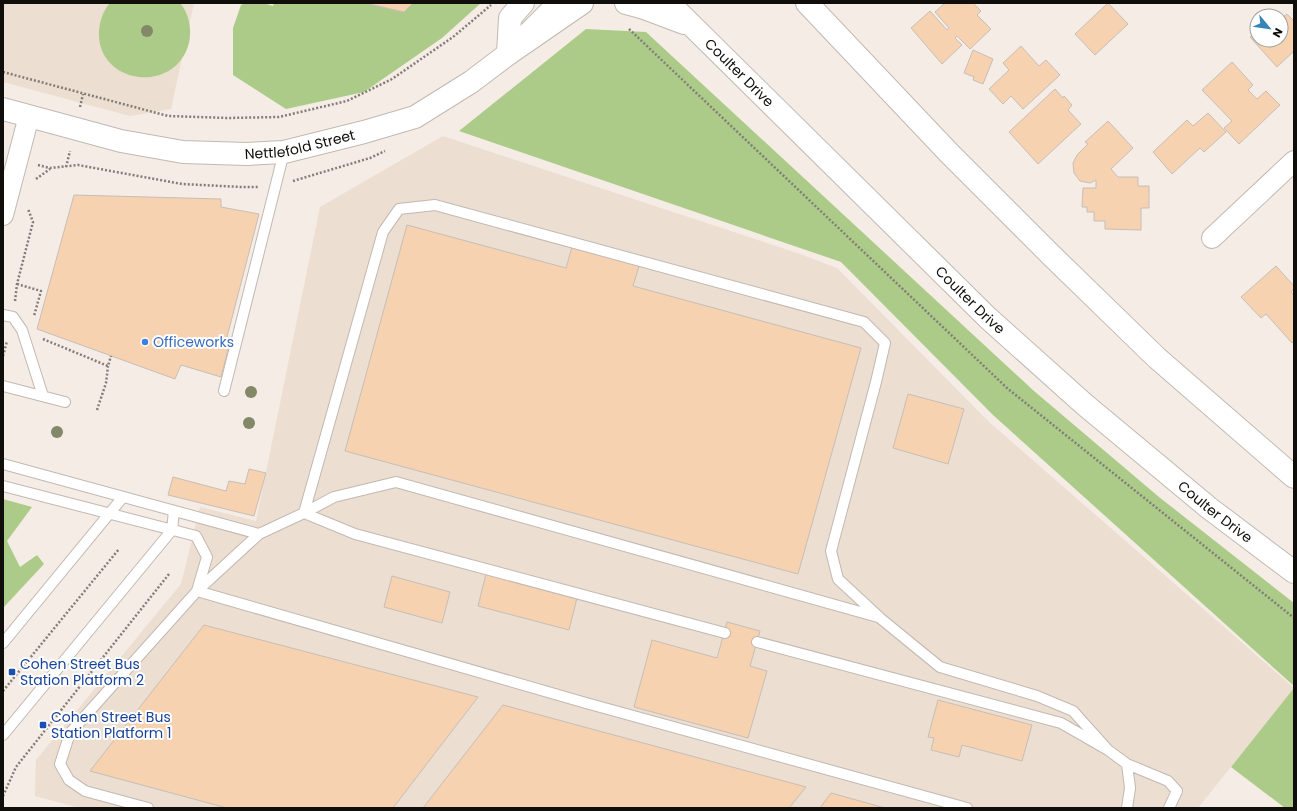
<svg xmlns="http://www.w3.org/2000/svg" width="1297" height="811" viewBox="0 0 1297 811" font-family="Poppins,sans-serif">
<rect width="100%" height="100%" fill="#f5ece5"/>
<path fill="#ecded1" d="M 3,3 L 194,3 L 171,109 L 130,116 L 3,82 Z
M 443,136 L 800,254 L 837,268 L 988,421 L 1294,688 L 1198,808 L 79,808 L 35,796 L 36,760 L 181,584 L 200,507 L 256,521 L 320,207 Z"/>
<path fill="#accb88" d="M 110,3 L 180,3 C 189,13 192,29 189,43 C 175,96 96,84 99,31 C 100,20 103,11 110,3 Z
M 245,3 L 263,3 L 273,6 L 274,3 L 365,3 L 404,12 L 413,3 L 481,3 L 442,38 L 364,92 L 286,109 L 233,75 L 233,28 L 241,5 Z
M 586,29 L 646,32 L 1034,391 L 1159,497 L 1294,603 L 1294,686 L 993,415 L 841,262 L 459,131 Z
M 3,499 L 32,507 L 7,541 L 20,567 L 37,555 L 44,564 L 3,608 Z
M 1294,688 L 1294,808 L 1285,808 L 1231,767 Z"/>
<path fill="#f6d2b0" stroke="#c6beb7" d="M 365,3 L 413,3 L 404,12 Z
M 945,3 L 973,3 L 981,11 L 977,15 L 991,29 L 970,49 L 957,36 L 955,38 L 962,45 L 942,64 L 911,28 L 930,11 L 947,30 L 949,28 L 935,12 Z
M 1108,3 L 1128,24 L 1095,55 L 1075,34 Z
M 1287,14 L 1294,21 L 1294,51 L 1277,67 L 1250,37 L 1255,32 L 1252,29 L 1257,24 L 1257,40 L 1281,40 L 1281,19 Z
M 1021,46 L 1039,66 L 1046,60 L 1060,75 L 1023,109 L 1011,96 L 1003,104 L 989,89 L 1009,70 L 1003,63 Z
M 973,50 L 993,59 L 983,84 L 973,80 L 974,77 L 964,73 Z
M 1232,62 L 1253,85 L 1248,90 L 1257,99 L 1266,91 L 1280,105 L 1239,144 L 1224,128 L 1232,121 L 1202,90 Z
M 1055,89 L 1063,98 L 1064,96 L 1072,105 L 1068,110 L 1081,124 L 1038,164 L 1009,132 Z
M 1208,113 L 1226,132 L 1204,152 L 1200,148 L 1172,174 L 1153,152 L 1187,120 L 1193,126 Z
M 1108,121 L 1133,148 L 1111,169 L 1118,177 L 1138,177 L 1138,186 L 1149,186 L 1149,208 L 1141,208 L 1141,230 L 1105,229 L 1105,221 L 1094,221 L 1094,212 L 1087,212 L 1087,207 L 1082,207 L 1083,188 L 1096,188 L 1096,180 L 1090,183 L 1080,181 L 1074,173 L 1073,163 L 1077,155 L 1088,144 L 1085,142 Z
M 74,195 L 221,199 L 221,207 L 259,214 L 227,337 L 231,338 L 221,377 L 181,365 L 175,379 L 37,329 Z
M 407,225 L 566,268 L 572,247 L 639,266 L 633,286 L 861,348 L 798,574 L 345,451 Z
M 1276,266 L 1294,286 L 1294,289 L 1291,292 L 1294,296 L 1294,341 L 1292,343 L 1266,314 L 1261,318 L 1241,297 Z
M 908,394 L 964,409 L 948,464 L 893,448 Z
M 249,469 L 266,473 L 254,516 L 168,495 L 173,477 L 226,491 L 229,481 L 245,484 Z
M 486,574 L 577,598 L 569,630 L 478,606 Z
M 392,576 L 450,592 L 442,623 L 384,607 Z
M 727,622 L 760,631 L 750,666 L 767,671 L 748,738 L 634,707 L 652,640 L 717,658 Z
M 204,625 L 478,697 L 393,808 L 227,808 L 90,771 Z
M 938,700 L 1032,725 L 1022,761 L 962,745 L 959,757 L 931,750 L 934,738 L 928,737 Z
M 503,705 L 806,787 L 789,808 L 423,808 Z
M 831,793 L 885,808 L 820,808 Z"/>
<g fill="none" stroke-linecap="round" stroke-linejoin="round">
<defs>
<path id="lane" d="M 3,315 L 13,317 L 22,330 L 43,396
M 3,386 L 65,402
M 224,391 L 284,152
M 3,464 L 259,534
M 3,486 L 196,536 L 207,557 L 197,591
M 304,513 L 383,232 L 399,209 L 435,205 L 864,322 L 885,343 L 876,382 L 831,551 L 838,579 L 880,618 L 940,667 L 1037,696 L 1073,711 L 1108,750
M 304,513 L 334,497 L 396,482 L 878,617
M 197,591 L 586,703 L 967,808
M 757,642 L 1061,723 L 1108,750 L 1127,764 L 1130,788 L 1127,808
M 3,643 L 123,497
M 3,735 L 172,530 L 174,511
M 1127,764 L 1168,781 L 1177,791 L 1169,808
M 148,808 L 85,791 L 69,780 L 60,764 L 70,733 L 197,591 L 259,534 L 304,513 L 355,534 L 725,633"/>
<path id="street" d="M 3,215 L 29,116
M 1212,238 L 1294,161"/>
<g id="secondary">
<path id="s1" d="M 3,109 L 121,141 L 183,152 L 246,154 L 284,152 L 364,132 L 415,117 L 471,82 L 508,54 L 559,3"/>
</g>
<g id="primary">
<path d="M 626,3 L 644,8 L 684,23"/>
<path id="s2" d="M 669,3 L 988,318 L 1084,404 L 1209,508 L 1294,572"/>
<path d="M 807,3 L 949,153 L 1053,257 L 1157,358 L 1294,477"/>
<path d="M 508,54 L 582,3"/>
<path d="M 508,54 L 510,18 L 523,3"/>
</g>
</defs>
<use href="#lane" stroke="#c1b9b2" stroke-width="12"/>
<use href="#street" stroke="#c1b9b2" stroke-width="22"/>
<use href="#secondary" stroke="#c1b9b2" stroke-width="24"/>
<use href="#primary" stroke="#c1b9b2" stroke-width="24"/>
<path stroke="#827d78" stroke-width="2.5" stroke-dasharray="2 2" stroke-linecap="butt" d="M 629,29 L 1007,388 L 1294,618
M 3,72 L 168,116 L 228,118 L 279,117 L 347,101 L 392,79 L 453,37 L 491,5
M 80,107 L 83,94
M 38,165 L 50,168 L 78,165 L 182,184 L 242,187 L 259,187
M 66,167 L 70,151
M 36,179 L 50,169
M 293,181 L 370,158 L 385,151
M 17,284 L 41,291 L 34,316
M 15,301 L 17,284 L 33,222 L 28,209
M 43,339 L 108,366 L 111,356
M 3,356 L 7,341
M 97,410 L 106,383 L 108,366
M 3,691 L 119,549
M 3,796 L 16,767 L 169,574"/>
<use href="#lane" stroke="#fff" stroke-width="10"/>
<use href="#street" stroke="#fff" stroke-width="20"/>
<use href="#secondary" stroke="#fff" stroke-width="22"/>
<use href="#primary" stroke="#fff" stroke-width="22"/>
</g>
<g fill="#828868">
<circle cx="147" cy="31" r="6"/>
<circle cx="251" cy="392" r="6"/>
<circle cx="249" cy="423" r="6"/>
<circle cx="57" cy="432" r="6"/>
</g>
<circle fill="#3f7fe0" stroke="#fff" stroke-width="1.5" cx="145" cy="342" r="4"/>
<g fill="#1a4fb4" stroke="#fff" stroke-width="1.5">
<rect x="8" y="668" width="8" height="8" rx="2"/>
<rect x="39" y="721" width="8" height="8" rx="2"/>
</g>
<g text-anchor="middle" stroke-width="4" stroke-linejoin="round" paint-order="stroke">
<g font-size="14" fill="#100e0b" stroke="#fff">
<text dy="5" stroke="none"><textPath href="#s2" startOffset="99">Coulter Drive</textPath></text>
<text dy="5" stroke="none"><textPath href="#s1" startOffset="303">Nettlefold Street</textPath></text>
<text dy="5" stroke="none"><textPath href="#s2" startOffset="423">Coulter Drive</textPath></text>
<text dy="5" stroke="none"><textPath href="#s2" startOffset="747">Coulter Drive</textPath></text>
</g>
<g font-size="14" fill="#366cbe" stroke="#fff" text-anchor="start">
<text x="153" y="347">Officeworks</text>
</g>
<g font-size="14" fill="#164399" stroke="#fff" text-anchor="start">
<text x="20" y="669">Cohen Street Bus<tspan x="20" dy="16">Station Platform 2</tspan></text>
<text x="51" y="722">Cohen Street Bus<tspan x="51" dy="16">Station Platform 1</tspan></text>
</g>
</g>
<rect width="1297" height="811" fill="none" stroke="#100e0b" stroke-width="8"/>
<g transform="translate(1269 28) rotate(119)"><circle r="19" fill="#ffffff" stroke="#9f9f9d"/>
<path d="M0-3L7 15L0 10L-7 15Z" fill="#3784b6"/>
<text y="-6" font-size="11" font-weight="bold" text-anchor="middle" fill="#100e0b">N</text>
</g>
</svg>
